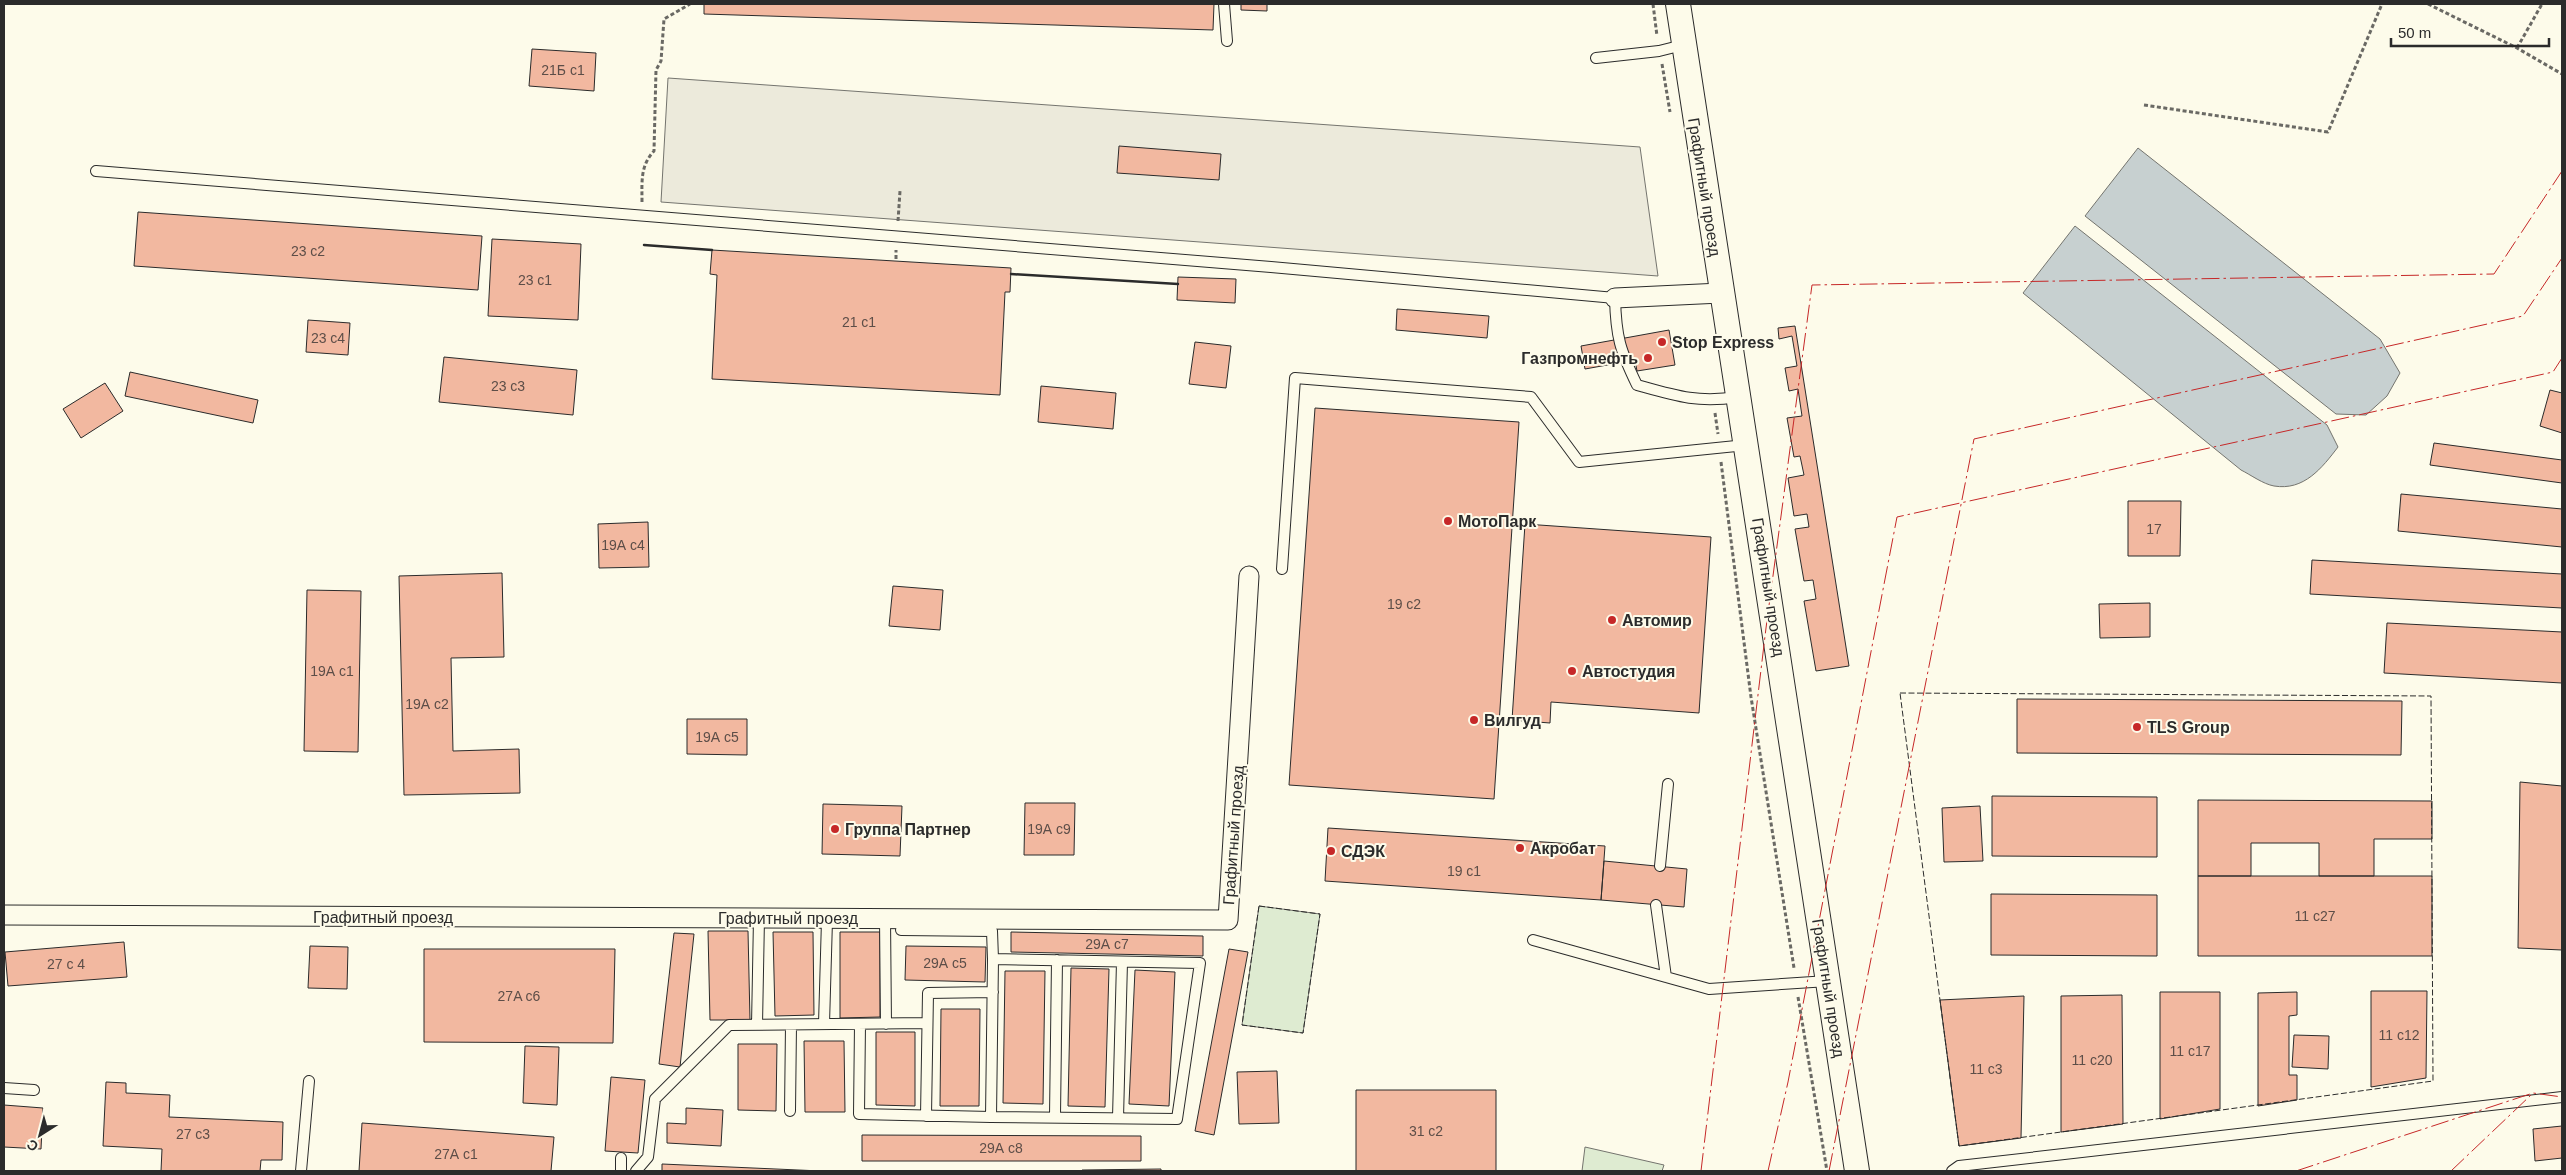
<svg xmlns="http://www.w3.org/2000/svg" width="2566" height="1175" viewBox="0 0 2566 1175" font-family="Helvetica,sans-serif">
<rect width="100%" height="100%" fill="#fdfbea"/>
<path fill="#deebd1" stroke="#74746e" d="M 1259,906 L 1320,914 L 1303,1033 L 1242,1025 Z
M 1585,1147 L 1664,1165 L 1662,1171 L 1582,1171 Z"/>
<path fill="#eceadb" stroke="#74746e" d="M 668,78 L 1640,147 L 1658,276 L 661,202 Z"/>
<path fill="#c7d0d0" stroke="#74746e" d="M 2138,148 L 2380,339 L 2400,373 L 2387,396 L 2366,415 L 2336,414 L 2085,216 Z
M 2075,226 L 2327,425 L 2338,447 C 2322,468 2304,491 2274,486 C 2263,484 2251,475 2241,470 L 2023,293 Z"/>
<path fill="#f2b8a0" stroke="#2b2b2b" d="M 704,4 L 1214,4 L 1213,30 L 704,14 Z
M 1241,4 L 1267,4 L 1267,11 L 1241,10 Z
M 532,49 L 596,53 L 594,91 L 529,86 Z
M 1119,146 L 1221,154 L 1219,180 L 1117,173 Z
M 138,212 L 482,236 L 478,290 L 134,266 Z
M 492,239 L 581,244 L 578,320 L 488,316 Z
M 712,250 L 1011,268 L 1010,292 L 1005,292 L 1000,395 L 712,379 L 717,275 L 710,274 Z
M 1178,277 L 1236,279 L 1235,303 L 1177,300 Z
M 1397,309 L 1489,316 L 1487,338 L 1396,330 Z
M 308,320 L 350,323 L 348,355 L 306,352 Z
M 1795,326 L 1849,666 L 1816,671 L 1804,601 L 1816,599 L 1813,580 L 1804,581 L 1795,529 L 1809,527 L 1807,514 L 1794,516 L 1788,478 L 1804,475 L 1800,456 L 1794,457 L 1787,418 L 1802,416 L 1798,389 L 1789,391 L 1785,368 L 1797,366 L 1792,336 L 1779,339 L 1778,328 Z
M 1669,330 L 1675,365 L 1637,371 L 1635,360 L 1585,369 L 1581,346 Z
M 1195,342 L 1231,346 L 1226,388 L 1189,384 Z
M 444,357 L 577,370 L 573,415 L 439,402 Z
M 130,372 L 258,400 L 253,423 L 125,396 Z
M 105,383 L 123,411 L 81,438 L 63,409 Z
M 1041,386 L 1116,393 L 1113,429 L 1038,422 Z
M 2550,390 L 2562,393 L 2562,433 L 2540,426 Z
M 1315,408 L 1519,422 L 1494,799 L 1289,785 Z
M 2434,443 L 2562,460 L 2562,483 L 2430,465 Z
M 2401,494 L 2562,509 L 2562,547 L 2398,531 Z
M 2128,501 L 2181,501 L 2180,556 L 2128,556 Z
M 648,522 L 649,567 L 599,568 L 598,524 Z
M 1525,524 L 1711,537 L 1699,713 L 1551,702 L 1550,723 L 1512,720 Z
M 2312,560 L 2562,574 L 2562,608 L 2310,594 Z
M 502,573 L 504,657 L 451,658 L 453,751 L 519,749 L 520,793 L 404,795 L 399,576 Z
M 893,586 L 943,590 L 940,630 L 889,626 Z
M 307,590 L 361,591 L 358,752 L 304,751 Z
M 2150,603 L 2150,637 L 2100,638 L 2099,604 Z
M 2387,623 L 2562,632 L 2562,683 L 2384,673 Z
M 2017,699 L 2402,701 L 2401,755 L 2017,753 Z
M 687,719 L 747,719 L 747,755 L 687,754 Z
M 2520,782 L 2562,786 L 2562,950 L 2518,948 Z
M 1992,796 L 2157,797 L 2157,857 L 1992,856 Z
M 2198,800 L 2432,801 L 2432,839 L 2374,839 L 2374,876 L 2319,876 L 2319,843 L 2251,843 L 2251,876 L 2198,876 Z
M 1025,803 L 1075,803 L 1074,855 L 1024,855 Z
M 823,804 L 902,806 L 900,856 L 822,854 Z
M 1980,806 L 1983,861 L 1944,862 L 1942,808 Z
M 1328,828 L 1605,846 L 1601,900 L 1325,881 Z
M 1604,861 L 1687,869 L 1684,907 L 1601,900 Z
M 2198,876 L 2432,876 L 2432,956 L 2198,956 Z
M 1991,894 L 2157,895 L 2157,956 L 1991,955 Z
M 708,931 L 748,931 L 750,1020 L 710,1020 Z
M 773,932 L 813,932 L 814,1015 L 775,1016 Z
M 840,932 L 880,932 L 880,1017 L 840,1018 Z
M 1011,932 L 1203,936 L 1203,956 L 1011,952 Z
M 674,933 L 694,934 L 680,1067 L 659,1064 Z
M 124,942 L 127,977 L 8,986 L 5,952 Z
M 310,946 L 348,947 L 347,989 L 308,988 Z
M 906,946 L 986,947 L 985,982 L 905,980 Z
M 424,949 L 615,949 L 613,1043 L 424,1042 Z
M 1229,949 L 1248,952 L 1214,1135 L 1195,1131 Z
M 1071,968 L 1109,969 L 1105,1107 L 1068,1106 Z
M 1135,970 L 1175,972 L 1169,1106 L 1129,1104 Z
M 1005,971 L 1045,971 L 1043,1104 L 1003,1103 Z
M 2371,991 L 2427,991 L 2426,1078 L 2371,1087 Z
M 2160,992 L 2220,992 L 2220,1109 L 2160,1119 Z
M 2297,992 L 2297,1015 L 2289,1016 L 2289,1075 L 2297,1075 L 2297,1100 L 2258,1106 L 2258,993 Z
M 2122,995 L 2123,1124 L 2061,1132 L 2061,996 Z
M 2024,996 L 2021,1138 L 1959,1146 L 1940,1000 Z
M 941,1009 L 980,1009 L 979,1106 L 940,1106 Z
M 876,1032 L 915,1032 L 915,1106 L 876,1105 Z
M 2294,1035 L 2329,1036 L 2328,1069 L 2292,1067 Z
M 804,1041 L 844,1041 L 845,1112 L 805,1112 Z
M 738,1044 L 777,1044 L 776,1111 L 738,1110 Z
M 525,1046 L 559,1047 L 557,1105 L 523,1103 Z
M 1277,1071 L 1279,1123 L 1239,1124 L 1237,1072 Z
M 611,1077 L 645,1080 L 638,1153 L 605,1151 Z
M 106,1082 L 126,1083 L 126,1093 L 170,1095 L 169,1117 L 283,1122 L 282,1160 L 261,1160 L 260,1171 L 161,1171 L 162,1149 L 103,1146 Z
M 1356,1090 L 1496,1090 L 1496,1171 L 1356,1171 Z
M 4,1105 L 43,1108 L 41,1149 L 4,1147 Z
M 686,1108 L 723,1110 L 721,1146 L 667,1143 L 667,1123 L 686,1124 Z
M 362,1123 L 554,1137 L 551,1171 L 359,1171 Z
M 2562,1126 L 2562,1158 L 2535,1161 L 2533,1129 Z
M 862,1135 L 1141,1136 L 1141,1161 L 862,1161 Z
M 662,1164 L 821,1171 L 662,1171 Z
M 1161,1169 L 1161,1171 L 1082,1171 L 1082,1170 Z"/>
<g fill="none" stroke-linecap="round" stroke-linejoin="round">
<defs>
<path id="service" d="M 1224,4 L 1227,41
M 1596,58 L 1659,51 L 1683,45
M 96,171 L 1271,267 L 1615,298 C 1616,337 1620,350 1637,385 C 1676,396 1697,403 1738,397
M 1282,569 L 1295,378 L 1531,397 L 1579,462 L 1746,445
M 1660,866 L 1668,784
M 1656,905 L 1666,977
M 885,918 L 886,1024
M 901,930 L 992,931 L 993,959 L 1200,963 L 1177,1119 L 991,1117 L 993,959
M 1533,940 L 1709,989 L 1828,981
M 824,1024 L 827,920
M 860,1024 L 859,1114 L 991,1117
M 757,1025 L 759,918
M 4,1088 L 34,1090
M 790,1111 L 791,1025
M 926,1116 L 928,993 L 993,992
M 1055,1116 L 1057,960
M 1118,1118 L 1122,962
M 301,1171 L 309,1081
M 621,1171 L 621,1158
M 636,1171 L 648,1157 L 655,1099 L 729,1025 L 927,1023
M 1952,1171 L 1959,1166 L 2562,1097"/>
<path id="minor" d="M 1615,298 L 1721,293
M 4,915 L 1228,920 L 1249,576"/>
<path id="tertiary" d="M 1678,4 L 1857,1171"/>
</defs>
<use href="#service" stroke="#2b2b2b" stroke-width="12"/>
<use href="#minor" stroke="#2b2b2b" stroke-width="21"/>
<use href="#tertiary" stroke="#2b2b2b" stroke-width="26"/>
<path stroke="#6a6964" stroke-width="3" stroke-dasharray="4 2.5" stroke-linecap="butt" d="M 1653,4 L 1657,36
M 2428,4 L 2517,48 L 2562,74
M 2517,48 L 2542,4
M 1662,64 L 1670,112
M 2144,105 L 2328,132 L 2382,4
M 642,202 C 642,182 640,166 654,151 L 656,70 L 661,61 L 664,19 L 690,4
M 898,221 L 900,191
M 896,259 L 896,250
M 1715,413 L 1718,434
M 1721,462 L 1751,697 L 1794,968
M 1798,997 L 1827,1171"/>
<use href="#service" stroke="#fdfbea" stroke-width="10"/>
<use href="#minor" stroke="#fdfbea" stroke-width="19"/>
<use href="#tertiary" stroke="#fdfbea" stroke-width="24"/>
<path stroke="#2b2b2b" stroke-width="1" stroke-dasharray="6 2.5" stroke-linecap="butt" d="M 1900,693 L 2431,696 L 2433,1081 L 1959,1146 Z
M 1259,906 L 1320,914 L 1303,1033 L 1242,1025 Z"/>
<path stroke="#2b2b2b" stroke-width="2.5" d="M 644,245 L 712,250
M 1011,274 L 1178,284"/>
<path stroke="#c62828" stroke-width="1" stroke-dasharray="18 4 2.5 4" stroke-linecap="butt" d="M 1701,1171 L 1766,628 L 1812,285 L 2494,274 L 2562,171
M 1768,1171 L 1788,1082 L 1897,517 L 2553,372 L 2562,358
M 1829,1171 L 1974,439 L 2523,316 L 2562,258
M 2296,1171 L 2533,1093 L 2562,1097
M 2451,1171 L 2531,1095"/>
</g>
<g fill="#c62828" stroke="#fdfbea" stroke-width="2">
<circle cx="1662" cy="342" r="5"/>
<circle cx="1648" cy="358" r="5"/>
<circle cx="1448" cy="521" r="5"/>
<circle cx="1612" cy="620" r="5"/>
<circle cx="1572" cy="671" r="5"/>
<circle cx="1474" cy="720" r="5"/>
<circle cx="2137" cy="727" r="5"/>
<circle cx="835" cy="829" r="5"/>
<circle cx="1520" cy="848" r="5"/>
<circle cx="1331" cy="851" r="5"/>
</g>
<g text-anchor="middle" stroke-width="4" stroke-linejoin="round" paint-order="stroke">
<g font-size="14" fill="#5d4e48">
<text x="563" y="75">21Б с1</text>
<text x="308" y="256">23 с2</text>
<text x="535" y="285">23 с1</text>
<text x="859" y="327">21 с1</text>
<text x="328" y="343">23 с4</text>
<text x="508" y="391">23 с3</text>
<text x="2154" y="534">17</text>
<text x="623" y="550">19А с4</text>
<text x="1404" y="609">19 с2</text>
<text x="332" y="676">19А с1</text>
<text x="427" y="709">19А с2</text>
<text x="717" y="742">19А с5</text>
<text x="1049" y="834">19А с9</text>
<text x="1464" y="876">19 с1</text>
<text x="2315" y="921">11 с27</text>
<text x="1107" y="949">29А с7</text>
<text x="945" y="968">29А с5</text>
<text x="66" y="969">27 с 4</text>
<text x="519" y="1001">27A с6</text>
<text x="2399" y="1040">11 с12</text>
<text x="2190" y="1056">11 c17</text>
<text x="2092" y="1065">11 c20</text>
<text x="1986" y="1074">11 с3</text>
<text x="1426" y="1136">31 с2</text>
<text x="193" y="1139">27 с3</text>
<text x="1001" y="1153">29А с8</text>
<text x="456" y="1159">27А с1</text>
</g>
<g font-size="16" fill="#2b2b2b" stroke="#fdfbea">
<text transform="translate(1705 187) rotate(81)" y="6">Графитный проезд</text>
<text transform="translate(1769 587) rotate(81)" y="6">Графитный проезд</text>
<text transform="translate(1233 835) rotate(-86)" y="6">Графитный проезд</text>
<text x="383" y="923">Графитный проезд</text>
<text x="788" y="924">Графитный проезд</text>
<text transform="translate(1829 988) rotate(81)" y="6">Графитный проезд</text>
</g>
<g font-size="16" font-weight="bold" fill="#2b2b2b" stroke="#fdfbea" text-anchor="start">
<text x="1672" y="348">Stop Express</text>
<text x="1638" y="364" text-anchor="end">Газпромнефть</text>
<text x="1458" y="527">МотоПарк</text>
<text x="1622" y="626">Автомир</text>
<text x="1582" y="677">Автостудия</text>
<text x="1484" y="726">Вилгуд</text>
<text x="2147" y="733">TLS Group</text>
<text x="845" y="835">Группа Партнер</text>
<text x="1530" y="854">Акробат</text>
<text x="1341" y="857">СДЭК</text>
</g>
</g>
<rect width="2566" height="1175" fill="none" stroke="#2b2b2b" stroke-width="10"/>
<g transform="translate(40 1135) rotate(216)" stroke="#fdfbea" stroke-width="4" paint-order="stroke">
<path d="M0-4L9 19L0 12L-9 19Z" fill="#2b2b2b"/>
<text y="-8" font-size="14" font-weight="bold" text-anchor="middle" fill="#2b2b2b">С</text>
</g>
<path d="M2391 38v8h158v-8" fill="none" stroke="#2b2b2b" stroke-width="2.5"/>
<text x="2398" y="38" font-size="15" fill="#2b2b2b" stroke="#fdfbea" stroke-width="4" paint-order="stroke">50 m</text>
</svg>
